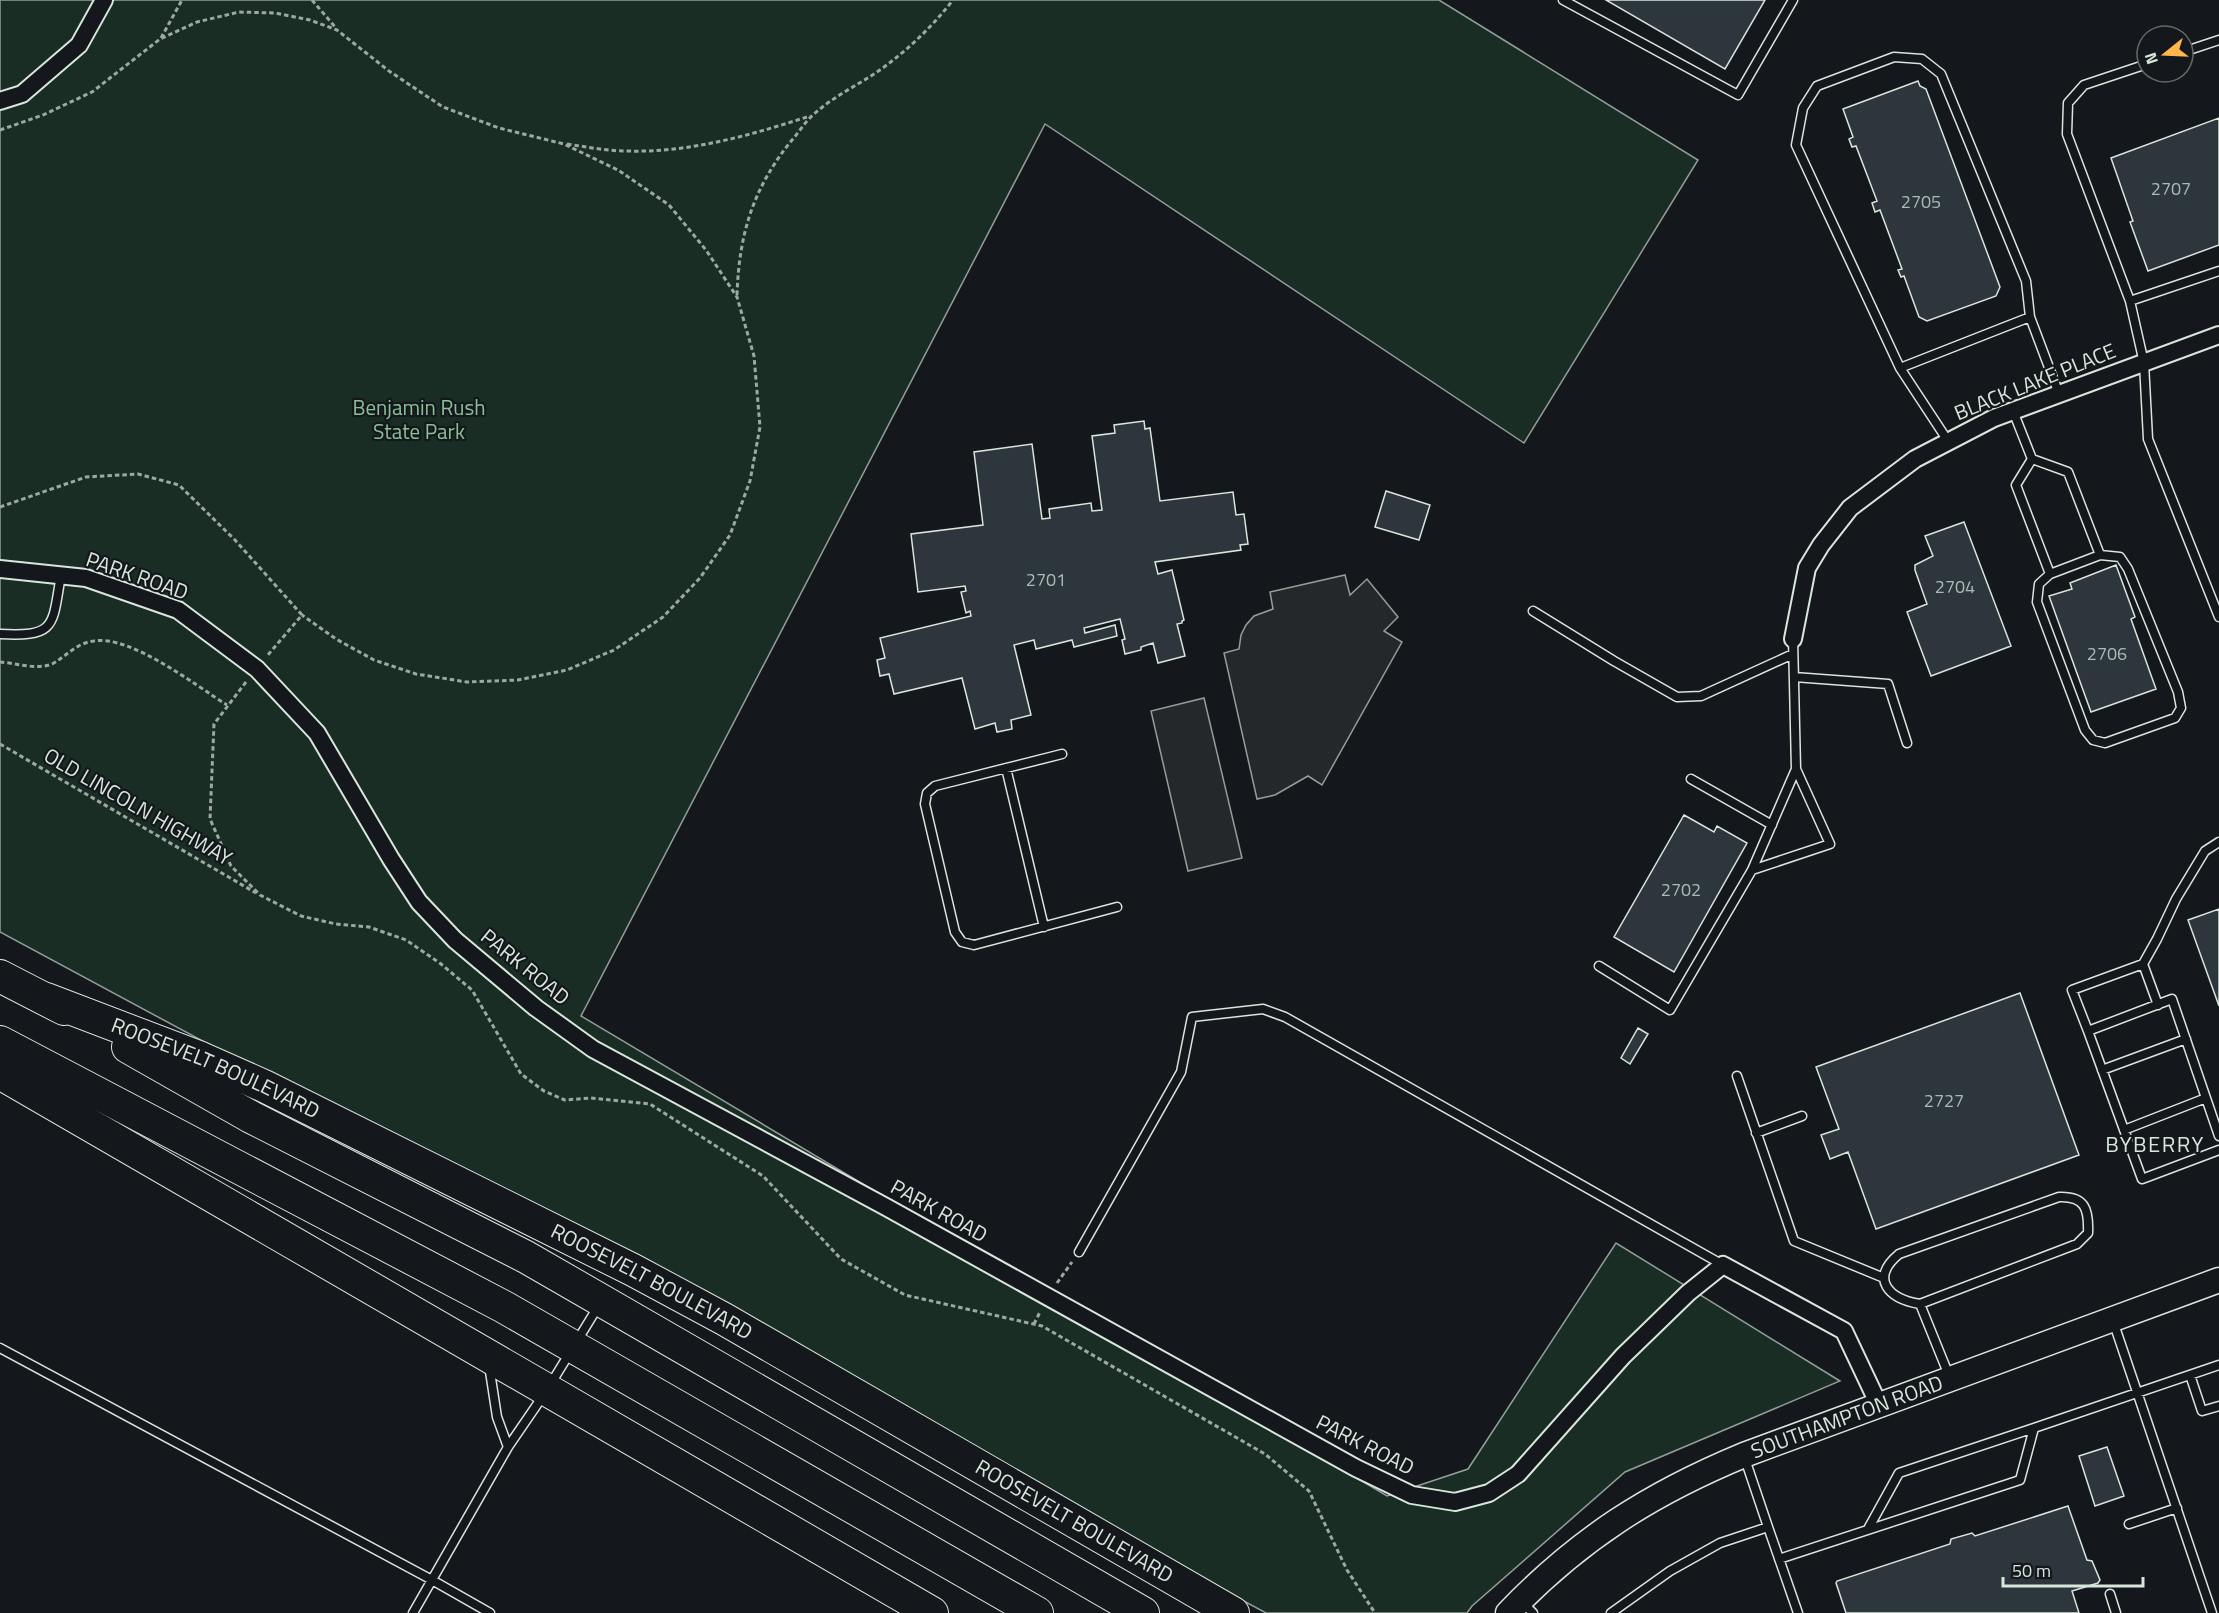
<svg xmlns="http://www.w3.org/2000/svg" width="2219" height="1613" viewBox="0 0 2219 1613" font-family="'Titillium Web',sans-serif">
<rect width="100%" height="100%" fill="#14181c"/>
<path fill="#1a2d24" stroke="#939e99" stroke-width="1.5" d="M 0,0 L 1439,0 L 1698,160 L 1524,443 L 1045,124 L 581,1016 L 1387,1496 L 1468,1469 L 1616,1243 L 1840,1381 L 1625,1472 L 1472,1606 L 1467,1613 L 1266,1613 L 0,932 Z"/>
<path fill="#24282b" stroke="#939e99" stroke-width="1.5" d="M 1345,575 L 1350,595 L 1367,579 L 1398,617 L 1384,631 L 1402,642 L 1322,785 L 1308,776 L 1275,795 L 1257,799 L 1224,653 L 1239,649 L 1241,635 L 1246,625 L 1254,616 L 1273,609 L 1270,592 Z
M 1204,698 L 1242,858 L 1188,871 L 1151,711 Z"/>
<path fill="#2c363c" stroke="#d8e6dc" stroke-width="1.5" d="M 1606,0 L 1765,0 L 1725,69 Z
M 1918,81 L 1920,86 L 1926,89 L 2000,287 L 1996,296 L 1927,321 L 1919,317 L 1904,276 L 1901,277 L 1898,270 L 1902,269 L 1880,210 L 1875,212 L 1872,203 L 1877,201 L 1856,146 L 1852,147 L 1849,139 L 1853,137 L 1843,109 Z
M 2219,118 L 2219,245 L 2148,271 L 2130,222 L 2133,221 L 2111,158 Z
M 1144,421 L 1145,429 L 1150,428 L 1160,501 L 1233,492 L 1236,515 L 1244,514 L 1248,544 L 1240,545 L 1241,550 L 1155,562 L 1158,574 L 1172,570 L 1184,620 L 1182,621 L 1182,623 L 1177,624 L 1185,656 L 1158,663 L 1153,643 L 1141,647 L 1141,650 L 1125,654 L 1122,640 L 1125,639 L 1120,619 L 1084,628 L 1085,633 L 1115,625 L 1117,636 L 1074,647 L 1072,640 L 1036,649 L 1034,640 L 1014,645 L 1031,715 L 1011,720 L 1012,729 L 997,732 L 995,723 L 975,729 L 962,678 L 894,694 L 889,674 L 880,676 L 877,660 L 885,658 L 880,638 L 971,616 L 970,611 L 966,613 L 961,592 L 966,591 L 965,586 L 918,592 L 911,534 L 983,525 L 974,452 L 1032,444 L 1042,519 L 1050,518 L 1049,509 L 1091,503 L 1092,511 L 1102,510 L 1092,436 L 1115,433 L 1114,425 Z
M 1386,491 L 1430,505 L 1419,540 L 1375,527 Z
M 1964,522 L 2011,646 L 1931,676 L 1907,612 L 1927,604 L 1915,570 L 1915,565 L 1933,556 L 1925,536 Z
M 2116,565 L 2135,617 L 2131,619 L 2156,689 L 2091,712 L 2049,596 L 2072,589 L 2070,583 Z
M 1684,815 L 1714,832 L 1717,826 L 1747,843 L 1674,972 L 1614,937 Z
M 2219,909 L 2219,1006 L 2188,920 Z
M 2020,993 L 2079,1155 L 1876,1229 L 1848,1152 L 1830,1159 L 1821,1135 L 1839,1129 L 1816,1067 Z
M 1638,1028 L 1648,1034 L 1630,1064 L 1621,1058 Z
M 2107,1447 L 2124,1496 L 2095,1506 L 2079,1456 Z
M 2068,1506 L 2087,1560 L 2092,1561 L 2100,1580 L 2098,1583 L 2072,1591 L 2079,1613 L 1846,1613 L 1836,1583 L 1837,1581 L 1950,1544 L 1951,1539 L 1972,1533 L 1975,1536 Z"/>
<g fill="none" stroke-linecap="round" stroke-linejoin="round">
<defs>
<path id="lane" d="M 1563,0 L 1738,95 L 1793,0
M 2183,52 L 2219,40
M 2147,64 L 2084,85 L 2068,103 L 2067,134 L 2130,301 L 2144,363 L 2148,439 L 2219,617
M 2130,301 L 2219,271
M 1900,368 L 1796,145 L 1803,108 L 1817,86 L 1894,57 L 1922,59 L 1941,74 L 2026,281 L 2030,317
M 2013,411 L 2032,459 L 2016,485 L 2050,574
M 1948,441 L 1900,368 L 2030,317 L 2059,394
M 2032,459 L 2068,472 L 2100,555
M 2100,555 L 2120,557 L 2128,569 L 2178,692 L 2181,708 L 2175,718 L 2105,743 L 2093,740 L 2085,730 L 2037,602 L 2039,584 L 2050,574 Z
M 1533,611 L 1614,661 L 1677,697 L 1701,696 L 1793,654
M 0,634 C 57,637 52,626 61,575
M 1794,677 L 1888,684 L 1907,743
M 1062,754 L 935,786 L 927,793 L 925,804 L 955,932 L 962,942 L 974,945 L 1117,907
M 1006,768 L 1044,927
M 1691,779 L 1772,825
M 1752,870 L 1796,769
M 2143,964 L 2157,939 L 2176,899 L 2205,851 L 2219,842
M 1599,966 L 1670,1010 L 1752,870 L 1830,844 L 1796,769 L 1793,639
M 2088,1031 L 2072,990 L 2143,964 L 2158,1005
M 2102,1070 L 2186,1039
M 1737,1076 L 1794,1241 L 1884,1278
M 2124,1130 L 2206,1098
M 1756,1133 L 1802,1116
M 2219,1136 L 2172,999 L 2088,1031 L 2142,1179 L 2219,1150
M 1079,1252 L 1181,1072 L 1192,1017 L 1263,1009 L 1285,1017 L 1723,1265
M 1920,1304 L 2077,1244 L 2088,1233 C 2089,1209 2085,1196 2059,1197 L 1899,1254 C 1869,1279 1889,1299 1920,1304 L 1950,1378
M 2113,1321 L 2212,1613
M 0,1348 L 432,1580 L 490,1613
M 489,1365 L 497,1417 L 508,1447 L 547,1390 L 599,1305
M 2190,1375 L 2202,1411 L 2219,1406
M 2129,1524 L 2177,1508
M 1768,1527 L 1798,1613
M 1868,1529 L 1899,1473 L 2034,1428
M 1779,1559 L 2020,1480 L 2034,1428 L 2219,1365
M 2110,1594 L 2116,1613
M 1523,1603 L 1533,1613
M 413,1613 L 508,1447
M 1611,1613 L 1670,1571 L 1720,1543 L 1768,1527 L 1744,1456"/>
<path id="street" d="M 0,101 L 22,94 L 79,45 L 104,0
M 0,569 L 86,578 L 178,610 L 257,669 L 317,733 L 391,859 L 419,902 L 455,940 L 536,1008 L 593,1049 L 886,1207 L 1356,1468 L 1412,1495 L 1455,1502 L 1489,1493 L 1518,1474 L 1623,1356 L 1688,1293 L 1723,1265 L 1844,1331 L 1879,1405
M 1793,639 L 1807,568 L 1821,545 L 1850,508 L 1915,459 L 1994,418 L 2219,335"/>
<g id="secondary">
<path id="s1" d="M 1508,1613 C 1579,1539 1650,1494 1744,1455 L 2219,1280"/>
</g>
<g id="highway">
<path d="M 0,976 L 64,1009"/>
<path id="s2" d="M 46,999 L 201,1058 L 264,1086 L 633,1270 L 724,1319 L 1233,1613"/>
<path d="M 0,1042 L 504,1307 L 1037,1613"/>
<path d="M 128,1047 L 251,1117 L 526,1257 L 1143,1613"/>
<path d="M 0,1073 L 932,1613"/>
</g>
</defs>
<use href="#lane" stroke="#d8e6dc" stroke-width="11"/>
<use href="#street" stroke="#d8e6dc" stroke-width="20"/>
<use href="#secondary" stroke="#d8e6dc" stroke-width="27"/>
<use href="#highway" stroke="#d8e6dc" stroke-width="34"/>
<path stroke="#9da8a2" stroke-width="3" stroke-dasharray="4.5 3" stroke-linecap="butt" d="M 312,0 L 336,28
M 161,38 L 182,0
M 0,130 L 43,115 L 92,92 L 160,39 L 197,22 L 239,12 L 275,13 L 310,20 L 337,30 L 389,71 L 443,107 L 499,128 L 564,144 L 618,170 L 669,205 L 706,250 L 737,297 L 754,356 L 760,427 L 750,481 L 730,535 L 700,578 L 663,617 L 614,650 L 567,670 L 518,680 L 467,682 L 416,674 L 374,660 L 336,639 L 302,615
M 567,144 C 587,147 607,151 626,151 C 690,153 751,135 810,116
M 737,295 C 739,234 753,188 792,140 C 799,132 805,122 813,115 C 831,98 856,86 877,72 C 907,51 931,28 953,0
M 0,507 L 86,477 L 138,474 L 179,485 L 235,540 L 302,615 L 267,656
M 0,662 C 16,663 39,671 54,663 C 67,655 77,643 94,641 C 131,635 195,685 227,705
M 246,682 L 214,724 L 210,819 L 231,866 L 260,895 L 301,916 L 336,924 L 369,927 L 406,940 L 441,964 L 472,990 L 521,1074 L 544,1091 L 565,1100 L 591,1098 L 650,1104 L 763,1176 L 841,1259 L 905,1295 L 1042,1326 L 1265,1454 L 1309,1491 L 1347,1570 L 1375,1613
M 0,744 L 256,893
M 1057,1283 L 1072,1262
M 1034,1324 L 1040,1312"/>
<use href="#lane" stroke="#14181c" stroke-width="8"/>
<use href="#street" stroke="#14181c" stroke-width="16"/>
<use href="#secondary" stroke="#14181c" stroke-width="24"/>
<use href="#highway" stroke="#14181c" stroke-width="32"/>
</g>
<g text-anchor="middle" stroke-width="4.5" stroke-linejoin="round" paint-order="stroke">
<g font-size="18" fill="#adbab4">
<text x="2171" y="195">2707</text>
<text x="1921" y="208">2705</text>
<text x="1046" y="586">2701</text>
<text x="1955" y="593">2704</text>
<text x="2107" y="660">2706</text>
<text x="1681" y="896">2702</text>
<text x="1944" y="1107">2727</text>
</g>
<g font-size="21" fill="#d8e6dc" stroke="#14181c">
<text transform="translate(2035 382) rotate(-22)" y="7">BLACK LAKE PLACE</text>
<text transform="translate(137 576) rotate(19)" y="7">PARK ROAD</text>
<text transform="translate(138 807) rotate(30)" y="7">OLD LINCOLN HIGHWAY</text>
<text transform="translate(525 967) rotate(39)" y="7">PARK ROAD</text>
<text dy="7" stroke="none"><textPath href="#s2" startOffset="183">ROOSEVELT BOULEVARD</textPath></text>
<text transform="translate(939 1211) rotate(29)" y="7">PARK ROAD</text>
<text dy="7" stroke="none"><textPath href="#s2" startOffset="669">ROOSEVELT BOULEVARD</textPath></text>
<text dy="7" stroke="none"><textPath href="#s1" startOffset="396">SOUTHAMPTON ROAD</textPath></text>
<text transform="translate(1365 1445) rotate(27)" y="7">PARK ROAD</text>
<text dy="7" stroke="none"><textPath href="#s2" startOffset="1155">ROOSEVELT BOULEVARD</textPath></text>
</g>
<g font-size="21" fill="#8ac095" stroke="#14181c">
<text x="419" y="415">Benjamin Rush<tspan x="419" dy="24">State Park</tspan></text>
</g>
<g font-size="22" letter-spacing="1.5" fill="#d8e6dc" stroke="#14181c">
<text x="2155" y="1152">BYBERRY</text>
</g>
</g>
<g transform="translate(2165 54) rotate(252)"><circle r="28" fill="#14181c" stroke="#626a69" stroke-width="1.5"/>
<path d="M0-4.5L10 22L0 15L-10 22Z" fill="#ffb74d"/>
<text y="-9" font-size="16" font-weight="bold" text-anchor="middle" fill="#d8e6dc">N</text>
</g>
<path d="M2003 1577v9h140v-9" fill="none" stroke="#d8e6dc" stroke-width="3"/>
<text x="2012" y="1577" font-size="18" fill="#d8e6dc" stroke="#14181c" stroke-width="4.5" paint-order="stroke">50 m</text>
</svg>
